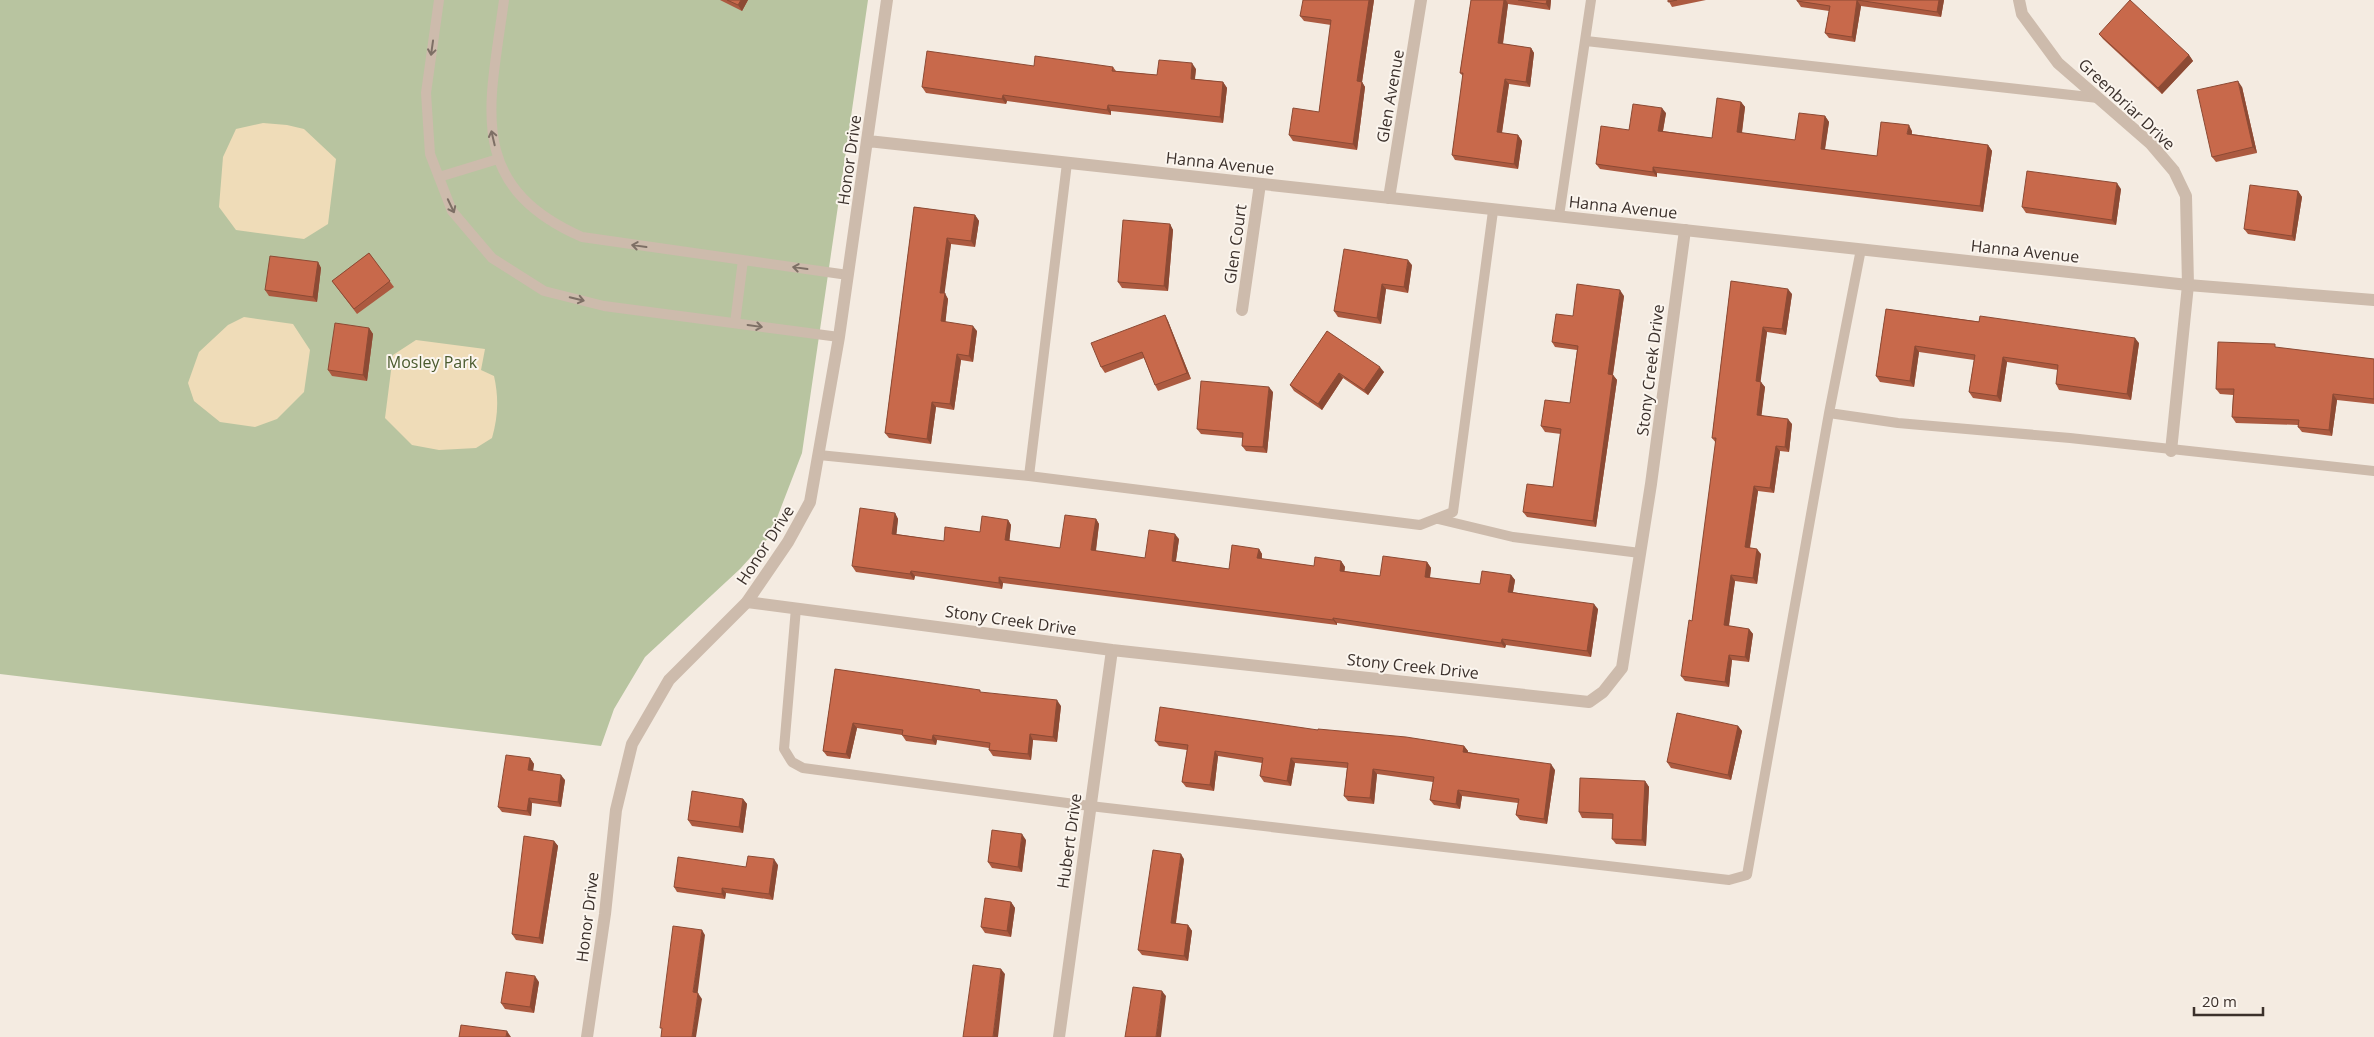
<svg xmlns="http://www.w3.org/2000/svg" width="2374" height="1037" viewBox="0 0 2374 1037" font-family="'Open Sans',sans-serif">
<rect width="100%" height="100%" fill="#f4ebe1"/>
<path fill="#b8c4a0" d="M 0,0 L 868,0 L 802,453 L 770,536 L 740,569 L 645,657 L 614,709 L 601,746 L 0,674 Z"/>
<path fill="#efdcb8" d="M 263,123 L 287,125 L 304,129 L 336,159 L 328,224 L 304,239 L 236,230 L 219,207 L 223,157 L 236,129 Z
M 244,317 L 293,324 L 310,350 L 304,392 L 277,419 L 255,427 L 220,422 L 194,401 L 188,383 L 199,352 L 228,325 Z
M 416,340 L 485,349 L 481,370 L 494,376 C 499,398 498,417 492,438 L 476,448 L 439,450 L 412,445 L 385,418 L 393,355 Z"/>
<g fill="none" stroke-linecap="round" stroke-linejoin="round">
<path stroke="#cdbbac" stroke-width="10" d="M 439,0 L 426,93 L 430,154 L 452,211 L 492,258 L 544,291 L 604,306 L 839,337
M 504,0 C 490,105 464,185 582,237 L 848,275
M 1586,41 L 2098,98
M 439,177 L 498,159
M 1559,216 L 1591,0
M 735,323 L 743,260
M 1829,413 L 1898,423 L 2070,438 L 2374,471
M 819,455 L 1029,476 L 1420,525 L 1453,512 L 1493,211
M 1029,476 L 1067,163
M 1438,519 L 1513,537 L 1640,553
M 796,608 L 784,749 L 792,762 L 803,768 L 1090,806 L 1729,880 L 1747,875 L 1829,413 L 1861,249"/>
<path stroke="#cdbbac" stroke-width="12" d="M 2019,0 L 2022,14 L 2058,63 L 2151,144 L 2174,171 L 2186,196 L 2188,285 L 2171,451
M 1389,198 L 1421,0
M 1242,310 L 1260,184
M 747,602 L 1112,650 L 1589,702 L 1603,692 L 1622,668 L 1651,484 L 1685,230
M 1059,1037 L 1112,650"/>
<path stroke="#cdbbac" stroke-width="12" d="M 868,141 L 2188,285 L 2374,300
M 587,1037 L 605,914 L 616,810 L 632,744 L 669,680 L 747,602 L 788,542 L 810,502 L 839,337 L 887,0"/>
</g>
<path fill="#ac5a40" d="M 720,0 L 748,0 L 742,11 Z
M 1374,0 L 1362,82 L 1365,87 L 1357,150 L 1293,141 L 1289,135 L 1319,112 L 1331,25 L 1304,21 L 1300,16 Z
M 1471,0 L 1551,0 L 1550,10 L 1508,4 L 1503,44 L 1531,48 L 1534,53 L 1530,87 L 1509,84 L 1502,133 L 1518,135 L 1522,141 L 1518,169 L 1455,160 L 1452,155 L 1463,76 L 1460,73 Z
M 1668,0 L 1706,0 L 1672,7 Z
M 1797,0 L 1944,0 L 1941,17 L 1861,6 L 1855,42 L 1829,38 L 1825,33 L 1829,11 L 1801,7 L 1797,1 Z
M 2099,34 L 2189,55 L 2193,61 L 2162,94 L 2103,39 Z
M 1034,66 L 1113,67 L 1116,71 L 1157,75 L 1196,69 L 1195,79 L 1223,82 L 1227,88 L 1223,123 L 1111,111 L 1111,115 L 1007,101 L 1006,104 L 926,93 L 922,87 Z
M 2242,87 L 2257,153 L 2216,162 L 2212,157 Z
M 1741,102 L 1745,107 L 1742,133 L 1795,140 L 1825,116 L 1829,122 L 1825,150 L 1877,156 L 1912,131 L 1912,134 L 1988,145 L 1992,151 L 1983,212 L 1657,173 L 1657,177 L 1600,169 L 1596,164 L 1629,130 L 1666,113 L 1663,131 L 1712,138 Z
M 2121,189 L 2116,225 L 2026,213 L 2022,207 Z
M 2298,191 L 2302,197 L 2295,241 L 2248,234 L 2244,229 Z
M 914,207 L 975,215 L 979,221 L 975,247 L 951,244 L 944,293 L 948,299 L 945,322 L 977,331 L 973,362 L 961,360 L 954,410 L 936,407 L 931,444 L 889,438 L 885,433 Z
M 1170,224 L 1173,230 L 1168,291 L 1122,288 L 1118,282 Z
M 369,253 L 394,287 L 357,314 L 332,281 Z
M 318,262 L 321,268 L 317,302 L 269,296 L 265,290 Z
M 1412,265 L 1408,293 L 1386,289 L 1381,324 L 1338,317 L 1334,311 Z
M 1731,281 L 1792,294 L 1786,335 L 1767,332 L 1760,382 L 1765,387 L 1761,415 L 1792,424 L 1789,452 L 1780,451 L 1774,493 L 1758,491 L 1750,548 L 1761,554 L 1757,584 L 1735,581 L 1729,626 L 1749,629 L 1753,634 L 1749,662 L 1732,660 L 1729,687 L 1685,681 L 1681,676 L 1692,621 L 1716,443 L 1712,438 Z
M 1624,296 L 1613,375 L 1617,380 L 1596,527 L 1527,517 L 1523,512 L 1553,487 L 1561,434 L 1545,432 L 1541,426 L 1570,403 L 1577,350 L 1555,347 L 1552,342 L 1573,316 Z
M 1886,309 L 2139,343 L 2131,400 L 2059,390 L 2056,384 L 2058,370 L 2007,362 L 2001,402 L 1973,398 L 1969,392 L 1974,360 L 1919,352 L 1914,387 L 1880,382 L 1876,376 Z
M 1165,315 L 1168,321 L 1191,379 L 1158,391 L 1155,385 L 1144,358 L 1105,373 L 1101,367 Z
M 369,328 L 373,334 L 367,381 L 332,376 L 328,370 Z
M 1327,331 L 1384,372 L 1368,395 L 1343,378 L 1322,410 L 1294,391 L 1290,385 Z
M 2278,348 L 2374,359 L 2374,404 L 2337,400 L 2332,436 L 2302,432 L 2298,427 L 2298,425 L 2236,423 L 2232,417 L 2233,395 L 2220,394 L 2216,389 Z
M 1273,392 L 1267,453 L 1246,451 L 1242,446 L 1243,438 L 1201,434 L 1197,429 Z
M 895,513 L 898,519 L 896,534 L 944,541 L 980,532 L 1008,520 L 1011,525 L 1009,541 L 1060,548 L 1096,519 L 1099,524 L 1096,551 L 1145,558 L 1179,539 L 1176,561 L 1229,569 L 1259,549 L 1262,554 L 1262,559 L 1314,566 L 1341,561 L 1345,567 L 1344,571 L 1380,576 L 1427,562 L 1431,568 L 1430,578 L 1480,584 L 1511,575 L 1515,580 L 1513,592 L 1598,609 L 1591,657 L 1506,645 L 1505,648 L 1337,623 L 1337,625 L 1003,583 L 1002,589 L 915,576 L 914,580 L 856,572 L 852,566 Z
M 835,669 L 1061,706 L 1057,742 L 1033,740 L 1031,760 L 993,756 L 989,750 L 989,748 L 937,740 L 936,745 L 906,741 L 902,735 L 857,728 L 850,759 L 827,756 L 823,751 Z
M 1738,726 L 1742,731 L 1731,780 L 1671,768 L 1667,762 Z
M 1318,730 L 1464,746 L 1468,751 L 1468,752 L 1555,770 L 1547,824 L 1520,820 L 1516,815 L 1518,803 L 1462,796 L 1460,809 L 1434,805 L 1430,800 L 1433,782 L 1377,774 L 1374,804 L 1348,801 L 1344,796 L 1347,768 L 1295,763 L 1291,786 L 1264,782 L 1260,776 L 1262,763 L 1218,756 L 1214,791 L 1186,787 L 1182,782 L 1187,750 L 1159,746 L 1155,741 Z
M 530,758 L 534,764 L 533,771 L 565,780 L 561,807 L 532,803 L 531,816 L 502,812 L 498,807 Z
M 1645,781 L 1649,787 L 1646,846 L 1616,844 L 1612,839 L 1613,819 L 1582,818 L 1579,812 Z
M 743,799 L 747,804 L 743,833 L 692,826 L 688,820 Z
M 1026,840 L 1022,872 L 992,868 L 988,862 Z
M 554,841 L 558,846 L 543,944 L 516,940 L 512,934 Z
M 1184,859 L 1176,923 L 1188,925 L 1192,931 L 1188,961 L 1142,955 L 1138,950 Z
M 778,865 L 773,900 L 726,893 L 725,899 L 677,892 L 674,887 L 746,867 Z
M 1011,902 L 1015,908 L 1011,937 L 985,933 L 981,927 Z
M 539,982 L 534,1013 L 505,1009 L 501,1003 Z"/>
<path fill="#8c4a34" d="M 741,0 L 748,0 L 742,11 L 738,5 Z
M 1369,0 L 1374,0 L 1362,82 L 1365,87 L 1357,150 L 1353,144 L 1357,81 Z
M 1504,0 L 1506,0 L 1508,4 L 1502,49 L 1498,43 Z
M 1547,0 L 1551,0 L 1550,10 L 1546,4 Z
M 1857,0 L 1861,6 L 1855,42 L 1852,37 Z
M 1939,0 L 1944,0 L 1941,17 L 1937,12 Z
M 1531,48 L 1534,53 L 1530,87 L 1526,82 Z
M 2189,55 L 2193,61 L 2162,94 L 2158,88 Z
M 1192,63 L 1196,69 L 1194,84 L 1191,79 Z
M 1505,79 L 1509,84 L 1501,138 L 1497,132 Z
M 2238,81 L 2242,87 L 2257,153 L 2253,147 Z
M 1223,82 L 1227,88 L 1223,123 L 1220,117 Z
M 1003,95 L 1007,101 L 1006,104 L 1002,99 Z
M 1741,102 L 1745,107 L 1741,138 L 1737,132 Z
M 1108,105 L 1111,111 L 1111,115 L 1107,110 Z
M 1662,108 L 1666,113 L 1662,136 L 1658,131 Z
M 1825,116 L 1829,122 L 1824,154 L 1821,149 Z
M 1909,125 L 1912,131 L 1911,139 L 1907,134 Z
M 1518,135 L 1522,141 L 1518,169 L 1514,164 Z
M 1988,145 L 1992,151 L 1983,212 L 1980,206 Z
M 1653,167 L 1657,173 L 1657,177 L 1653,172 Z
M 2117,183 L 2121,189 L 2116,225 L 2112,220 Z
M 2298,191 L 2302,197 L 2295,241 L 2292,236 Z
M 975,215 L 979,221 L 975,247 L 971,241 Z
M 1170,224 L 1173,230 L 1168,291 L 1164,286 Z
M 947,238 L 951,244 L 944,298 L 940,293 Z
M 1408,260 L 1412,265 L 1408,293 L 1404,287 Z
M 318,262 L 321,268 L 317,302 L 313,297 Z
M 1382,284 L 1386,289 L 1381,324 L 1377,318 Z
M 1788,289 L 1792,294 L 1786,335 L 1782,329 Z
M 1620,290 L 1624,296 L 1612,380 L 1608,374 Z
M 945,293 L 948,299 L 945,327 L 941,321 Z
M 1165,315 L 1168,321 L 1191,379 L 1187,373 Z
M 973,326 L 977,331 L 973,362 L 969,356 Z
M 1763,327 L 1767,332 L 1760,386 L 1756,381 Z
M 369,328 L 373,334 L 367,381 L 363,375 Z
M 2135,338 L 2139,343 L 2131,400 L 2127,394 Z
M 1915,346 L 1919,352 L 1914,387 L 1910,381 Z
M 957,354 L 961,360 L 954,410 L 950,404 Z
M 2003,357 L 2007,362 L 2001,402 L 1997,396 Z
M 1380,367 L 1384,372 L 1368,395 L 1364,390 Z
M 1339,373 L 1343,378 L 1322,410 L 1318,404 Z
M 1613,375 L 1617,380 L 1596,527 L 1593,521 Z
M 1761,382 L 1765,387 L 1761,420 L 1757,415 Z
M 1269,387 L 1273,392 L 1267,453 L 1263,447 Z
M 2333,394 L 2337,400 L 2332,436 L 2329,430 Z
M 932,402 L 936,407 L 931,444 L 927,439 Z
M 1788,419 L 1792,424 L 1789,452 L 1785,447 Z
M 1776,446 L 1780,451 L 1774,493 L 1770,488 Z
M 1754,486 L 1758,491 L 1749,552 L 1745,547 Z
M 895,513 L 898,519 L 896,539 L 892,534 Z
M 1096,519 L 1099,524 L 1095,556 L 1091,550 Z
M 1008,520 L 1011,525 L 1009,545 L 1005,540 Z
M 1175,534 L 1179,539 L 1175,566 L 1172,561 Z
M 1259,549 L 1262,554 L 1261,564 L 1257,558 Z
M 1757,549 L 1761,554 L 1757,584 L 1753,578 Z
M 1341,561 L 1345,567 L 1344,576 L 1340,571 Z
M 1427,562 L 1431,568 L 1429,583 L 1425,577 Z
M 911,571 L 915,576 L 914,580 L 910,574 Z
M 1511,575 L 1515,580 L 1512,597 L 1508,592 Z
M 1731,575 L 1735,581 L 1728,631 L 1724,625 Z
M 999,577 L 1003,583 L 1002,589 L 999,583 Z
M 1594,604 L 1598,609 L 1591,657 L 1587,651 Z
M 1333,618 L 1337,623 L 1337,625 L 1333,620 Z
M 1749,629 L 1753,634 L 1749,662 L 1745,657 Z
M 1502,639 L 1506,645 L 1505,648 L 1501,643 Z
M 1729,655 L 1732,660 L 1729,687 L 1725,682 Z
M 1057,700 L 1061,706 L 1057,742 L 1053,737 Z
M 853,723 L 857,728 L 850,759 L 846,754 Z
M 1738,726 L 1742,731 L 1731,780 L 1728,775 Z
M 1030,734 L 1033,740 L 1031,760 L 1028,754 Z
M 933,735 L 937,740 L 936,745 L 932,740 Z
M 1464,746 L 1468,751 L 1467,757 L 1463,752 Z
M 1215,751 L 1218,756 L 1214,791 L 1210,785 Z
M 530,758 L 534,764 L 532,776 L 528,770 Z
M 1291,758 L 1295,763 L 1291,786 L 1287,781 Z
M 1551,764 L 1555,770 L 1547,824 L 1544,819 Z
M 1373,769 L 1377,774 L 1374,804 L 1370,798 Z
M 561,775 L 565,780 L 561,807 L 558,802 Z
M 1645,781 L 1649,787 L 1646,846 L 1642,840 Z
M 1458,790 L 1462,796 L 1460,809 L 1456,804 Z
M 529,798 L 532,803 L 531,816 L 527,811 Z
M 743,799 L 747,804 L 743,833 L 739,827 Z
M 1022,834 L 1026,840 L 1022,872 L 1018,867 Z
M 554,841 L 558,846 L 543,944 L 539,938 Z
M 1181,854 L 1184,859 L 1175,928 L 1171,923 Z
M 774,859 L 778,865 L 773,900 L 769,894 Z
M 722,888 L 726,893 L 725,899 L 722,894 Z
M 1011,902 L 1015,908 L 1011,937 L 1007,931 Z
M 1188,925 L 1192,931 L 1188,961 L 1184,956 Z
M 702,930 L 705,935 L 697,998 L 693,992 Z
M 1001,969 L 1005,974 L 998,1037 L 993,1037 Z
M 535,976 L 539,982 L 534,1013 L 530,1007 Z
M 1162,991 L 1166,996 L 1161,1037 L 1156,1037 Z
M 698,993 L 702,999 L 696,1037 L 692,1037 Z
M 507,1031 L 511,1037 L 506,1037 Z"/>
<path fill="#c8694b" stroke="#8c4a34" d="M 727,0 L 741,0 L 738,5 Z
M 1303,0 L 1369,0 L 1357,81 L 1362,82 L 1353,144 L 1289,135 L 1293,108 L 1319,112 L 1331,20 L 1300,16 Z
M 1471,0 L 1504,0 L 1498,43 L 1531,48 L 1526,82 L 1505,79 L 1497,132 L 1518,135 L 1514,164 L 1452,155 L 1463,73 L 1460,73 Z
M 1518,0 L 1547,0 L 1546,4 Z
M 1668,0 L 1677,0 L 1668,2 Z
M 1797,0 L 1939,0 L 1937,12 L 1857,0 L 1852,37 L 1825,33 L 1830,6 L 1797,1 Z
M 2130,0 L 2189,55 L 2158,88 L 2099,34 Z
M 927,51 L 1034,66 L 1035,56 L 1113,67 L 1112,71 L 1157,75 L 1159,60 L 1192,63 L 1191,79 L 1223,82 L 1220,117 L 1108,105 L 1107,110 L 1003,95 L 1002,99 L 922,87 Z
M 2238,81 L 2253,147 L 2212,157 L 2197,90 Z
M 1717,98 L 1741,102 L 1737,132 L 1795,140 L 1799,113 L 1825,116 L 1821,149 L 1877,156 L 1881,122 L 1909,125 L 1907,134 L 1988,145 L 1980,206 L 1653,167 L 1653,172 L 1596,164 L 1601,126 L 1629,130 L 1633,104 L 1662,108 L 1658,131 L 1712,138 Z
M 2027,171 L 2117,183 L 2112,220 L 2022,207 Z
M 2250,185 L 2298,191 L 2292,236 L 2244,229 Z
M 914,207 L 975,215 L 971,241 L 947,238 L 940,293 L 945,293 L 941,321 L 973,326 L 969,356 L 957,354 L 950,404 L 932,402 L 927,439 L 885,433 Z
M 1123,220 L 1170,224 L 1164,286 L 1118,282 Z
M 1344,249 L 1408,260 L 1404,287 L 1382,284 L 1377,318 L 1334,311 Z
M 369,253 L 390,281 L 354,309 L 332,281 Z
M 270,256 L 318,262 L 313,297 L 265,290 Z
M 1731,281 L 1788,289 L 1782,329 L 1763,327 L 1756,381 L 1761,382 L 1757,415 L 1788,419 L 1785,447 L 1776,446 L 1770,488 L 1754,486 L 1745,547 L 1757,549 L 1753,578 L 1731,575 L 1724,625 L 1749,629 L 1745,657 L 1729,655 L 1725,682 L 1681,676 L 1689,620 L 1692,621 L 1716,438 L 1712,438 Z
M 1577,284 L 1620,290 L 1608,374 L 1613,375 L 1593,521 L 1523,512 L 1527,484 L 1553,487 L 1561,429 L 1541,426 L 1545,400 L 1570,403 L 1578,346 L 1552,342 L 1556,314 L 1573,316 Z
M 1886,309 L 1979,322 L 1980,316 L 2135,338 L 2127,394 L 2056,384 L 2058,365 L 2003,357 L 1997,396 L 1969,392 L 1975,355 L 1915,346 L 1910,381 L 1876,376 Z
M 1165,315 L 1187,373 L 1155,385 L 1142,352 L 1101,367 L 1091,343 Z
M 335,323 L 369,328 L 363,375 L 328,370 Z
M 1327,331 L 1380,367 L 1364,390 L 1339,373 L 1318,404 L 1290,385 Z
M 2218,342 L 2275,344 L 2275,347 L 2374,359 L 2374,399 L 2333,394 L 2329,430 L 2298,427 L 2299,420 L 2232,417 L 2234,389 L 2216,389 Z
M 1201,381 L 1269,387 L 1263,447 L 1242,446 L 1243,433 L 1197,429 Z
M 860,508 L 895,513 L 892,534 L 944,541 L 945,527 L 980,532 L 982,516 L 1008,520 L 1005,540 L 1060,548 L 1065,515 L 1096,519 L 1091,550 L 1145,558 L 1149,530 L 1175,534 L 1172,561 L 1229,569 L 1232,545 L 1259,549 L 1257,558 L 1314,566 L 1315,557 L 1341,561 L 1340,571 L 1380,576 L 1383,556 L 1427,562 L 1425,577 L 1480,584 L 1482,571 L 1511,575 L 1508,592 L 1594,604 L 1587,651 L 1502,639 L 1501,643 L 1333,618 L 1333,620 L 999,577 L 999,583 L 911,571 L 910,574 L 852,566 Z
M 835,669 L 980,690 L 980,692 L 1057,700 L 1053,737 L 1030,734 L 1028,754 L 989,750 L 990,743 L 933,735 L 932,740 L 902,735 L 903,730 L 853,723 L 846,754 L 823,751 Z
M 1160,707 L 1318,730 L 1318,729 L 1406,737 L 1464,746 L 1463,752 L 1551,764 L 1544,819 L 1516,815 L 1519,799 L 1458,790 L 1456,804 L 1430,800 L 1434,777 L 1373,769 L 1370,798 L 1344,796 L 1348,763 L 1291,758 L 1287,781 L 1260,776 L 1263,758 L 1215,751 L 1210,785 L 1182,782 L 1188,745 L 1155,741 Z
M 1677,713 L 1738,726 L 1728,775 L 1667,762 Z
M 506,755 L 530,758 L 528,770 L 561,775 L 558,802 L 529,798 L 527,811 L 498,807 Z
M 1580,778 L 1645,781 L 1642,840 L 1612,839 L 1613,814 L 1579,812 Z
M 692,791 L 743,799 L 739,827 L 688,820 Z
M 992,830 L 1022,834 L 1018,867 L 988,862 Z
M 524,836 L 554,841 L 539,938 L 512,934 Z
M 1153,850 L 1181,854 L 1171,923 L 1188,925 L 1184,956 L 1138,950 Z
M 748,856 L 774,859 L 769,894 L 722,888 L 722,894 L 674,887 L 678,857 L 746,867 Z
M 985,898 L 1011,902 L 1007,931 L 981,927 Z
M 673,926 L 702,930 L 693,992 L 698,993 L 692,1037 L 661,1037 L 662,1028 L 660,1028 Z
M 973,965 L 1001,969 L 993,1037 L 963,1037 Z
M 506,972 L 535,976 L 530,1007 L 501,1003 Z
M 1133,987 L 1162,991 L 1156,1037 L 1125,1037 Z
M 461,1025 L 507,1031 L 506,1037 L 459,1037 Z"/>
<defs><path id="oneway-shaft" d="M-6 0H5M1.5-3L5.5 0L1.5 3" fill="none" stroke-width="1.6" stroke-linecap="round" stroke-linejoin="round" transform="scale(1.25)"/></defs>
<g stroke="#7d6f65">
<use href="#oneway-shaft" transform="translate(432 48) rotate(98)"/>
<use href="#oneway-shaft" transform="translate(493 138) rotate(-103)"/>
<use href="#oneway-shaft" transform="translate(451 206) rotate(65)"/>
<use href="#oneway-shaft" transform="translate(639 246) rotate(-172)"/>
<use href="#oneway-shaft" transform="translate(800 268) rotate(-172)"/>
<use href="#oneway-shaft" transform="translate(577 299) rotate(14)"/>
<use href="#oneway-shaft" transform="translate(755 326) rotate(8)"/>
</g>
<g text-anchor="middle" stroke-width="4" stroke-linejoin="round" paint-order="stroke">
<g font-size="16" fill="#3b302b" stroke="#fbf5ee">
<text transform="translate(1390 96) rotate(-80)" y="6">Glen Avenue</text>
<text transform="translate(2127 104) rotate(43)" y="6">Greenbriar Drive</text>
<text transform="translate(849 160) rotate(-82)" y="6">Honor Drive</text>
<text transform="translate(1220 163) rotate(6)" y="6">Hanna Avenue</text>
<text transform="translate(1623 207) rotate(6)" y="6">Hanna Avenue</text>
<text transform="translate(1235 244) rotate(-82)" y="6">Glen Court</text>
<text transform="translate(2025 251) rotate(6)" y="6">Hanna Avenue</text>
<text transform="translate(1650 370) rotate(-83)" y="6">Stony Creek Drive</text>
<text transform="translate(765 545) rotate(-57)" y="6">Honor Drive</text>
<text transform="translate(1011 620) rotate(8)" y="6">Stony Creek Drive</text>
<text transform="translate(1413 666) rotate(6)" y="6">Stony Creek Drive</text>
<text transform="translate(1069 841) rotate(-82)" y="6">Hubert Drive</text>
<text transform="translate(587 917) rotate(-83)" y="6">Honor Drive</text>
</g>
<g font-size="16" fill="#4a5a2e" stroke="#fbf5ee">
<text x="432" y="368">Mosley Park</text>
</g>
</g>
<path d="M2194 1007v8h69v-8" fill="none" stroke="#3b302b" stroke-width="2.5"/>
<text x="2202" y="1007" font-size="15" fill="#3b302b" stroke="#fbf5ee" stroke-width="4" paint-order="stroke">20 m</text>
</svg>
